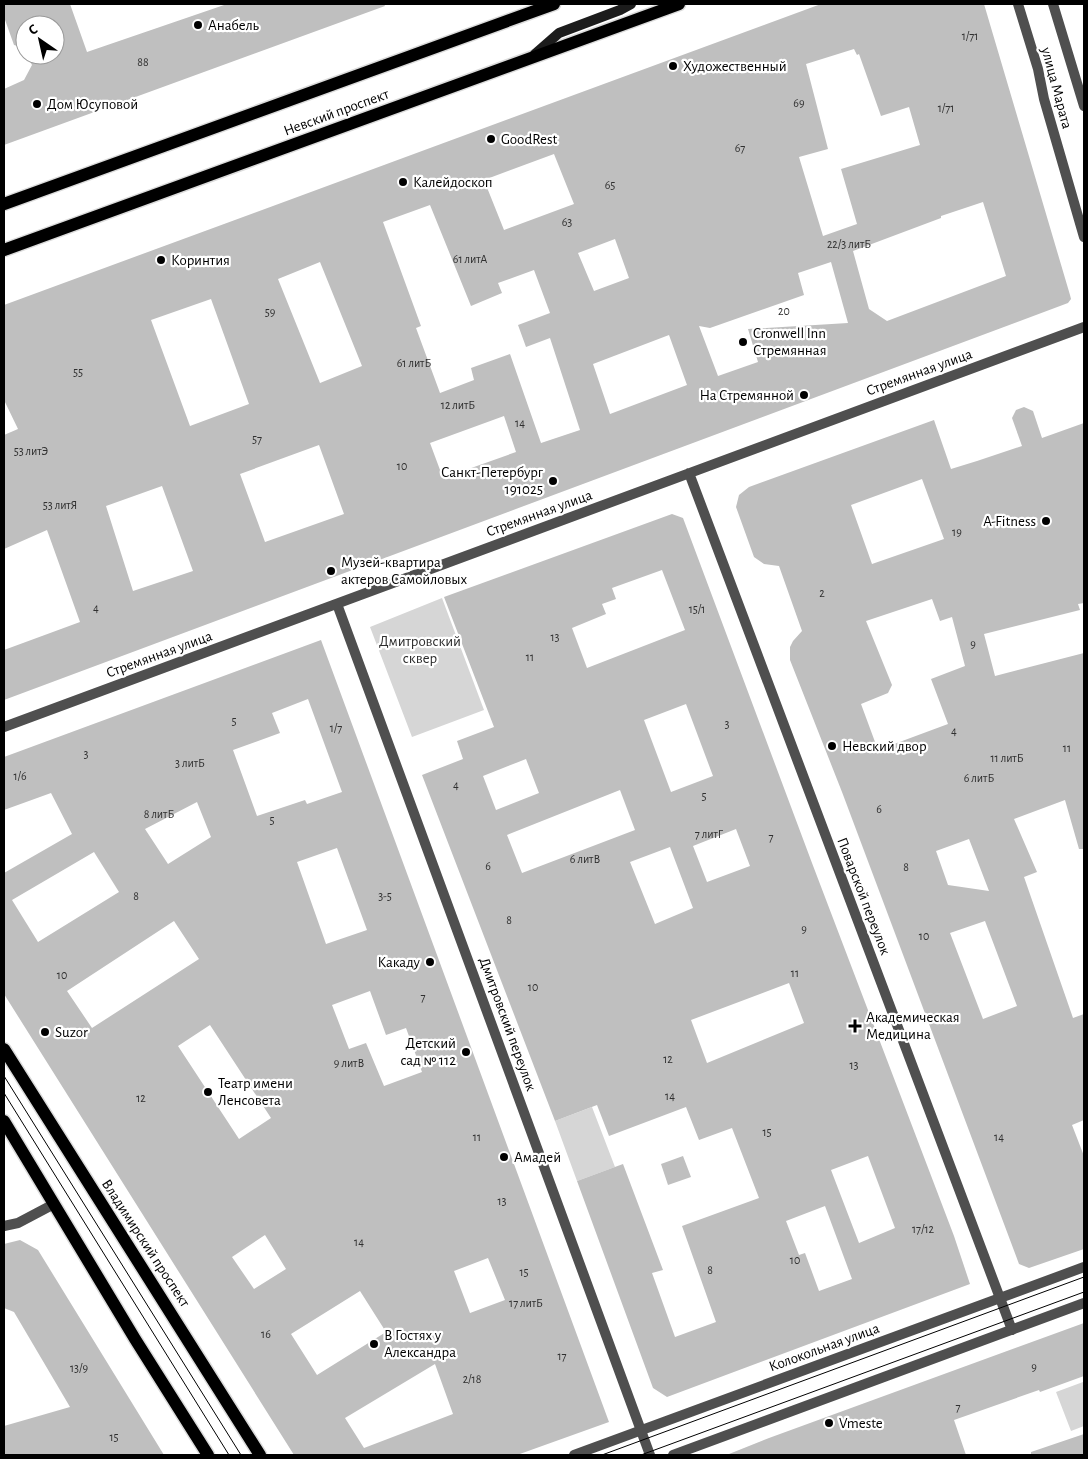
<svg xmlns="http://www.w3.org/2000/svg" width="1088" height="1459" viewBox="0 0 1088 1459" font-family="'Alegreya Sans',sans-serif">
<rect width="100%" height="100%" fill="#fff"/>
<path fill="#d6d6d6" d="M 442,598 L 484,710 L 412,737 L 370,627 Z
M 592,1107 L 615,1167 L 577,1181 L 555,1121 Z
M 1083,1382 L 1084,1386 L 1084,1426 L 1071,1431 L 1056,1392 Z"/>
<path fill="#bfbfbf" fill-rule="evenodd" d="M 4,4 L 70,4 L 87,52 L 227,4 L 384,4 L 385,6 L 4,145 L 4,89 L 24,80 L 32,65 L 27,55 L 55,55 L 55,25 L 25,25 L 25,50 L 24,48 L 14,45 L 4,17 Z
M 821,4 L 984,4 L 1070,295 L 1071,299 L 1068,303 L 4,700 L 4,650 L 80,622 L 47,530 L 4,549 L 4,435 L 18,429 L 4,400 L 4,305 ZM 854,49 L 857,55 L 859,54 L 881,116 L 909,107 L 920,145 L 841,169 L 857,224 L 823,236 L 799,157 L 828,149 L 806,64 ZM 554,154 L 574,204 L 504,230 L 484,180 ZM 983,202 L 1006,276 L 887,321 L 869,309 L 853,251 L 941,218 L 941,216 ZM 430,205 L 471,306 L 502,293 L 498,283 L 534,270 L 550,313 L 518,325 L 526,347 L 550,338 L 580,430 L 541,443 L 510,354 L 471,368 L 474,380 L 440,393 L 416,328 L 421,326 L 383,222 ZM 615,239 L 629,278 L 594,291 L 578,253 ZM 320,262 L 362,366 L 320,383 L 278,279 ZM 831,262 L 848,323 L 748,329 L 758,362 L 718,376 L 699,326 L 710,328 L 804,295 L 798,273 ZM 211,299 L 249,404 L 190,426 L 151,320 ZM 669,335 L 687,385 L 610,414 L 593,364 ZM 504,416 L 516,452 L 443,478 L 430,443 ZM 319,445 L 344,514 L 265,542 L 240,474 ZM 162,486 L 193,571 L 133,591 L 106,506 Z
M 1024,407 L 1033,411 L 1042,438 L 1084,423 L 1084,603 L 1078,604 L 1080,610 L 984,634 L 995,676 L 1084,653 L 1084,849 L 1079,849 L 1065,800 L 1014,819 L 1037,872 L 1024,877 L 1073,1018 L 1084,1014 L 1084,1120 L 1072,1125 L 1084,1156 L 1084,1249 L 1029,1268 L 1019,1264 L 842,792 L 790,660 L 790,647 L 793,641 L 802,631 L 779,566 L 764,564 L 754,557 L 736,507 L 739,495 L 749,487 L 934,420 L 951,469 L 977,461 L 1022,446 L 1012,418 L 1016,410 ZM 922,479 L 944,539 L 872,564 L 851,505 ZM 932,599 L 940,621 L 952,617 L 965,666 L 931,679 L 948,724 L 878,750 L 861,704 L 888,693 L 892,685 L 866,621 ZM 969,839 L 989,891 L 948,885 L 936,851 ZM 985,921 L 1017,1006 L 983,1019 L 950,933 Z
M 672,514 L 683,518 L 812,863 L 954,1236 L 970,1284 L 667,1397 L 653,1388 L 577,1181 L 623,1164 L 663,1270 L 652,1273 L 675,1337 L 716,1322 L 682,1226 L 759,1198 L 732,1128 L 699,1140 L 686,1107 L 609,1136 L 597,1105 L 555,1121 L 422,775 L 463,759 L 457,741 L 494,727 L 444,597 ZM 662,570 L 685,630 L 587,668 L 572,628 L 606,614 L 602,604 L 616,599 L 612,588 ZM 686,704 L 713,776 L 671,792 L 644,720 ZM 526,759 L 539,793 L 496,810 L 483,776 ZM 620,790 L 635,830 L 522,873 L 507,835 ZM 736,829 L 750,866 L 707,882 L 693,846 ZM 670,847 L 693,908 L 655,924 L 630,862 ZM 789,983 L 804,1023 L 707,1063 L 691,1020 ZM 868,1156 L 895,1228 L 859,1243 L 831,1170 ZM 825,1206 L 852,1279 L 819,1291 L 805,1253 L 799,1255 L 786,1221 Z
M 321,640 L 609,1422 L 517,1455 L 294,1455 L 4,994 L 4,873 L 72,834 L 51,793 L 4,810 L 4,757 ZM 308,699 L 342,792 L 307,804 L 305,800 L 257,816 L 233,750 L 280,733 L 272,713 ZM 197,802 L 211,837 L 168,864 L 145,829 ZM 337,848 L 367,930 L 326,944 L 297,862 ZM 94,852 L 119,892 L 38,942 L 12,900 ZM 174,921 L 199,959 L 92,1028 L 67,991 ZM 370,991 L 386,1035 L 406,1028 L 422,1072 L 384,1086 L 366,1043 L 349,1049 L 332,1005 ZM 210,1025 L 271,1118 L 239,1139 L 178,1046 ZM 265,1235 L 286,1269 L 254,1289 L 232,1257 ZM 488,1258 L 505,1300 L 470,1313 L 454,1271 ZM 360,1291 L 386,1332 L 317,1375 L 291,1334 ZM 435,1364 L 453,1414 L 364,1448 L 345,1418 Z
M 683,1156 L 691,1177 L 668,1185 L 661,1164 Z
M 20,1240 L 38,1250 L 164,1455 L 4,1455 L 4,1426 L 70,1407 L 14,1312 L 4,1308 L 4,1244 Z
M 1084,1323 L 1084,1376 L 1040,1392 L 1039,1390 L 954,1420 L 966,1455 L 730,1455 L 729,1454 L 769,1438 Z
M 1084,1434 L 1084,1455 L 1031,1455 L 1031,1452 Z"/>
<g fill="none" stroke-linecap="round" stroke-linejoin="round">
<defs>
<path id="primary" d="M 4,204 L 554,4
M 4,250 L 679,4
M 4,1049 L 260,1455
M 4,1121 L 135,1339 L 208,1455"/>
</defs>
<use href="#primary" stroke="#dbdbdb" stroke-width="15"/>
<path stroke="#4f4f4f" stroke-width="10" d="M 689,473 L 1012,1330
M 337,604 L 650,1455
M 4,727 L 1084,327
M 4,1226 L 18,1223 L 54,1204"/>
<path stroke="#4f4f4f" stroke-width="10" d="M 1018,4 L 1038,69 L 1044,99 L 1084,237
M 1053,4 L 1084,106
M 574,1455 L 1084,1267
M 673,1455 L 1084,1303"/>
<path stroke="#1c1c1c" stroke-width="10" d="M 535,54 L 559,33 L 620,10 L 631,4"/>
<use href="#primary" stroke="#000" stroke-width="12"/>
<path stroke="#000" stroke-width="1" d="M 4,1076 L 241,1455
M 4,1093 L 229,1455
M 602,1455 L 1084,1277
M 641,1455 L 1084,1292"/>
</g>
<g fill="#000" stroke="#fff" stroke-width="2">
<circle cx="198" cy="25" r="5"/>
<circle cx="673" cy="66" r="5"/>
<circle cx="37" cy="104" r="5"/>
<circle cx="491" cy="139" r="5"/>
<circle cx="403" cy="182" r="5"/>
<circle cx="161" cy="260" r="5"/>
<circle cx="743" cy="342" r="5"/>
<circle cx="804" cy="395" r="5"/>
<circle cx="553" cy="481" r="5"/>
<circle cx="1046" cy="521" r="5"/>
<circle cx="331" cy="571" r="5"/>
<circle cx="832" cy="746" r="5"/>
<circle cx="430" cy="962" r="5"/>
<path d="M852.5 1018.5h5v5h5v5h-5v5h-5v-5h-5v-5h5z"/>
<circle cx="45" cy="1032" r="5"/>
<circle cx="466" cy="1052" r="5"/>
<circle cx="208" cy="1092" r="5"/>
<circle cx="504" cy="1157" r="5"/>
<circle cx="374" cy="1344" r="5"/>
<circle cx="829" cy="1423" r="5"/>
</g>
<g text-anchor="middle" stroke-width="4.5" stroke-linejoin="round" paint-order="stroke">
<g font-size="12" fill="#303030">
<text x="970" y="40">1/71</text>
<text x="143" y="66">88</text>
<text x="799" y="107">69</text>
<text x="946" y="112">1/71</text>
<text x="740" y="152">67</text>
<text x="610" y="189">65</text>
<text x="567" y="226">63</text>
<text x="849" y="248">22/3 литБ</text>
<text x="470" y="263">61 литА</text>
<text x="784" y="315">20</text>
<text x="270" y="316">59</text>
<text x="414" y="367">61 литБ</text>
<text x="78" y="376">55</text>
<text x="458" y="409">12 литБ</text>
<text x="520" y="427">14</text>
<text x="257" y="443">57</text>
<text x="31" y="455">53 литЭ</text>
<text x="402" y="470">10</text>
<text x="60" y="509">53 литЯ</text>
<text x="957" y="536">19</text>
<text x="822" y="597">2</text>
<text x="96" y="612">4</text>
<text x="697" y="613">15/1</text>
<text x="555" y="641">13</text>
<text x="973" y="648">9</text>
<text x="530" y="661">11</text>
<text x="234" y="725">5</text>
<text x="727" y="728">3</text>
<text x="336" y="732">1/7</text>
<text x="954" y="735">4</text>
<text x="1067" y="752">11</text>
<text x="86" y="758">3</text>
<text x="1007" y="762">11 литБ</text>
<text x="190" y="767">3 литБ</text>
<text x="20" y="780">1/6</text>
<text x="979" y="782">6 литБ</text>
<text x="456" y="789">4</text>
<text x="704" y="800">5</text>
<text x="879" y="813">6</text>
<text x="159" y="818">8 литБ</text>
<text x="272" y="824">5</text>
<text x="709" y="838">7 литГ</text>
<text x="771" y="841">7</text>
<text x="585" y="863">6 литВ</text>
<text x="488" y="870">6</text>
<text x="906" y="871">8</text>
<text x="136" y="900">8</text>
<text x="385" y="900">3-5</text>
<text x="509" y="924">8</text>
<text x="804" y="933">9</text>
<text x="924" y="940">10</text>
<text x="795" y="977">11</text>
<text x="62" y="979">10</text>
<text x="533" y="991">10</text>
<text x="423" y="1001">7</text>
<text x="668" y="1063">12</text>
<text x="349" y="1067">9 литВ</text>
<text x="854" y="1069">13</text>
<text x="670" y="1100">14</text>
<text x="141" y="1102">12</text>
<text x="767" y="1136">15</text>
<text x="477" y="1141">11</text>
<text x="999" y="1141">14</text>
<text x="502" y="1205">13</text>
<text x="923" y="1233">17/12</text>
<text x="359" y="1246">14</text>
<text x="795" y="1264">10</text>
<text x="710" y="1274">8</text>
<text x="524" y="1276">15</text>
<text x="526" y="1307">17 литБ</text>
<text x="266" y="1338">16</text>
<text x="562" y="1360">17</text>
<text x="1034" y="1371">9</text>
<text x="79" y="1372">13/9</text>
<text x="472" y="1383">2/18</text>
<text x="958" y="1411">7</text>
<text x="114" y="1441">15</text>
</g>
<g font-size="15" fill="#000" stroke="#fff" text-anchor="start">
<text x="208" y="30">Анабель</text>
<text x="683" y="71">Художественный</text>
<text x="47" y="109">Дом Юсуповой</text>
<text x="501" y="144">GoodRest</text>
<text x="413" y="187">Калейдоскоп</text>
<text x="171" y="265">Коринтия</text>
<text x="753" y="338">Cronwell Inn<tspan x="753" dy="17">Стремянная</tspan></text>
<text x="794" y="400" text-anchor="end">На Стремянной</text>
<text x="543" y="477" text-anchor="end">Санкт-Петербург<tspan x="543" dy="17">191025</tspan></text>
<text x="1036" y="526" text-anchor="end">A-Fitness</text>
<text x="341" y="567">Музей-квартира<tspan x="341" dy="17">актеров Самойловых</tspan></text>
<text x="842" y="751">Невский двор</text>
<text x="420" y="967" text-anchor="end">Какаду</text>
<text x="866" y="1022">Академическая<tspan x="866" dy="17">Медицина</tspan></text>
<text x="55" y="1037">Suzor</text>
<text x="456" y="1048" text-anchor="end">Детский<tspan x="456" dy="17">сад № 112</tspan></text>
<text x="218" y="1088">Театр имени<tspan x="218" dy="17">Ленсовета</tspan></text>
<text x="514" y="1162">Амадей</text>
<text x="384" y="1340">В Гостях у<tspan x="384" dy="17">Александра</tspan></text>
<text x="839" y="1428">Vmeste</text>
</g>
<g font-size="15" fill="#000" stroke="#fff">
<text transform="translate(1057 88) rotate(75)" y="5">улица Марата</text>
<text transform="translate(336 112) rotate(-20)" y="5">Невский проспект</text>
<text transform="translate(919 372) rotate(-20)" y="5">Стремянная улица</text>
<text transform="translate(539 513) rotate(-20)" y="5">Стремянная улица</text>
<text transform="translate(159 654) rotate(-20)" y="5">Стремянная улица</text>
<text transform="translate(864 896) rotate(69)" y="5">Поварской переулок</text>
<text transform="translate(508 1024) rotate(70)" y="5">Дмитровский переулок</text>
<text transform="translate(146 1243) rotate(57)" y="5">Владимирский проспект</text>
<text transform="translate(824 1347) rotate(-20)" y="5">Колокольная улица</text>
</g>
<g font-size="15" fill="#2d2d2d" stroke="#fff">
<text x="420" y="646">Дмитровский<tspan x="420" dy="17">сквер</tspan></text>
</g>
</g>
<rect width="1088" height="1459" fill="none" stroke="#000000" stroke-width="10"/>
<g transform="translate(40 40) rotate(326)"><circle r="24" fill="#ffffff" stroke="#999999"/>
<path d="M0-4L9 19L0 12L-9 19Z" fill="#000000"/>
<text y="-8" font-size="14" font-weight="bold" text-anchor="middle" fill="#000000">С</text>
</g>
</svg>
